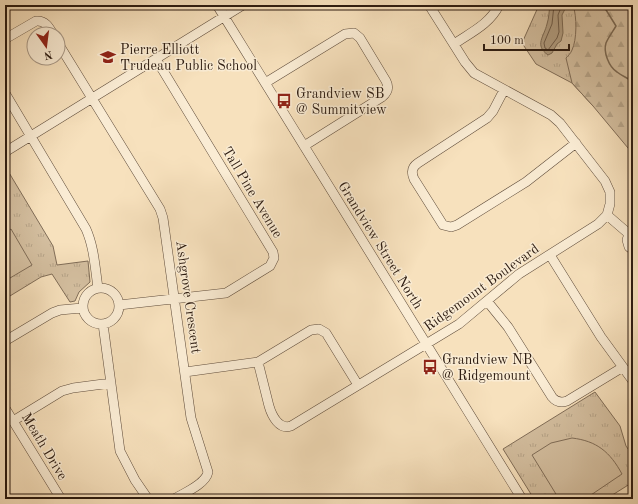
<svg xmlns="http://www.w3.org/2000/svg" width="638" height="504" viewBox="0 0 638 504" font-family="'Old Standard TT',serif">
<defs>
<pattern id="grass-tufts" width="24" height="20" patternUnits="userSpaceOnUse"><rect width="24" height="20" fill="#d4bfa0"/><path d="M3 7l-1-3M5 7V3M7 7l1-3M15 17l-1-3M17 17v-4M19 17l1-3" fill="none" stroke="#b6a489"/></pattern>
<pattern id="forest-firs" width="22" height="20" patternUnits="userSpaceOnUse"><rect width="22" height="20" fill="#d4bfa0"/><path d="M5 1l3.5 6h-7zM16 11l3.5 6h-7z" fill="#b6a489"/></pattern>
</defs>
<rect width="100%" height="100%" fill="#f7e1bd"/>
<filter id="stains"><feTurbulence type="fractalNoise" baseFrequency=".005" numOctaves="4"/><feColorMatrix values="0 0 0 0 .2 0 0 0 0 .09 0 0 0 0 .02 0 0 0 .5 -.17"/></filter>
<radialGradient id="worn" r=".72"><stop offset=".6" stop-color="#630" stop-opacity="0"/><stop offset="1" stop-color="#630" stop-opacity=".3"/></radialGradient>
<path fill="url(#grass-tufts)" stroke="#806d58" d="M 539,5 L 603,5 L 593,106 L 572,83 L 536,64 L 522,43 Z
M 5,166 L 53,246 L 57,265 L 88,261 L 90,282 L 79,292 L 75,301 L 70,302 L 52,274 L 41,277 L 5,299 Z
M 595,392 L 620,426 L 626,446 L 633,456 L 633,482 L 606,499 L 534,499 L 503,449 Z"/>
<path fill="url(#forest-firs)" stroke="#806d58" d="M 573,5 L 633,5 L 633,154 L 593,106 L 572,83 L 566,58 C 568,56 571,53 572,50 C 577,40 577,16 573,5 Z"/>
<path fill="#d4bfa0" stroke="#806d58" d="M 11,229 L 32,265 L 5,281 L 5,233 Z
M 572,438 C 597,441 610,452 622,474 L 585,499 L 559,499 L 532,455 L 551,443 Z"/>
<path fill="#b29e82" stroke="#7c6a54" d="M 550,5 L 567,5 L 562,15 L 563,33 L 561,41 L 557,44 L 552,53 L 548,55 C 534,45 544,37 547,24 C 549,18 549,11 550,5 Z"/>
<g fill="none" stroke-linecap="round" stroke-linejoin="round">
<path stroke="#6f5c49" stroke-width="1" d="M 554,5 L 552,24 L 544,43 L 545,48 L 548,50 L 557,38 L 559,32 L 558,15 L 562,5"/>
<path stroke="#7c6a54" stroke-width="1.5" d="M 603,5 L 616,26 C 613,31 608,38 606,43 C 603,52 609,67 617,72 C 622,76 628,78 633,82"/>
<defs>
<path id="minor" d="M 217,5 L 522,499
M 5,39 L 36,21 C 45,20 49,27 53,34
M 58,43 L 160,209 L 163,218 L 191,418 L 208,472 C 206,484 184,493 174,499
M 454,44 C 470,33 490,24 499,5
M 265,83 L 345,34 L 354,33 L 360,38 L 386,81 C 389,87 388,92 382,97 L 304,146
M 504,90 L 493,111 L 487,118 L 418,163 C 412,167 411,172 414,179 L 443,225 L 451,227 L 457,225 L 526,182 L 576,143
M 5,93 L 86,229 C 94,247 95,267 98,288
M 5,152 L 243,5
M 607,215 L 629,234
M 633,232 L 629,234 L 627,240 L 629,247 L 633,250
M 550,255 L 601,337 L 633,381
M83 306a18 18 0 1 1 36 0a18 18 0 1 1-36 0Z
M 487,301 L 508,327 L 552,397 C 556,402 561,403 567,401 L 623,367
M 119,305 L 226,293 L 270,266 L 274,258 L 273,252 L 156,59
M 103,324 L 120,451 L 135,480 L 148,499
M 5,341 L 52,313 L 60,310 L 82,308
M 258,362 L 269,406 C 272,416 279,430 291,426 L 459,324 L 519,274 L 598,224 L 607,215 L 610,204 L 610,192 L 605,181 L 560,123 L 551,115 L 474,73 L 465,62 L 429,5
M 185,372 L 258,362 L 311,330 L 319,329 L 326,333 L 358,385
M 5,408 L 61,499
M 13,421 L 62,391 L 73,388 L 111,383"/>
</defs>
<use href="#minor" stroke="#5f4c3b" stroke-width="10"/>
<use href="#minor" stroke="#faecd4" stroke-width="9"/>
</g>
<defs>
<symbol id="school-bare" viewBox="-9 -9 18 18"><path d="M0-5L7-2L0 1L-7-2ZM-4 1L0 2.5L4 1V4Q0 6-4 4Z" fill="#8f2418" stroke="#faecd4" stroke-width="2.5" paint-order="stroke"/></symbol>
<symbol id="bus-bare" viewBox="-9 -9 18 18"><path d="M-5-6H5V4H4V6H2V4H-2V6H-4V4H-5ZM-3.5-4V0h7V-4ZM-3.5 1.2v1.5H-2V1.2ZM2 1.2v1.5H3.5V1.2Z" fill="#8f2418" stroke="#faecd4" stroke-width="2.5" paint-order="stroke"/></symbol>
</defs>
<g fill-rule="evenodd">
<use href="#school-bare" x="97" y="46" width="22" height="22"/>
<use href="#bus-bare" x="273" y="90" width="22" height="22"/>
<use href="#bus-bare" x="419" y="356" width="22" height="22"/>
</g>
<g text-anchor="middle" stroke-width="3" stroke-linejoin="round" paint-order="stroke">
<g font-size="14" fill="#2c1b10" stroke="#faecd4" text-anchor="start">
<text x="120" y="54">Pierre Elliott<tspan x="120" dy="16">Trudeau Public School</tspan></text>
<text x="296" y="98">Grandview SB<tspan x="296" dy="16">@ Summitview</tspan></text>
<text x="442" y="364">Grandview NB<tspan x="442" dy="16">@ Ridgemount</tspan></text>
</g>
<g font-size="14" fill="#2c1b10" stroke="#faecd4">
<text transform="translate(253 192) rotate(59)" y="5">Tall Pine Avenue</text>
<text transform="translate(381 245) rotate(58)" y="5">Grandview Street North</text>
<text transform="translate(481 287) rotate(-36)" y="5">Ridgemount Boulevard</text>
<text transform="translate(189 297) rotate(82)" y="5">Ashgrove Crescent</text>
<text transform="translate(45 446) rotate(59)" y="5">Meath Drive</text>
</g>
</g>
<rect width="638" height="504" fill="none" stroke="#f7e1bd" stroke-width="20"/>
<rect x="6" y="6" width="626" height="492" fill="none" stroke="#2c1b10" stroke-width="2"/>
<rect x="10" y="10" width="618" height="484" fill="none" stroke="#2c1b10"/>
<g transform="translate(46 46) rotate(166)"><circle r="19" fill="#faecd4" stroke="#a89886"/>
<path d="M0-3L7 15L0 10L-7 15Z" fill="#8f2418"/>
<text y="-6" font-size="11" font-weight="bold" text-anchor="middle" fill="#2c1b10">N</text>
</g>
<path d="M484 44v6h85v-6" fill="none" stroke="#2c1b10" stroke-width="2"/>
<text x="490" y="44" font-size="12" fill="#2c1b10" stroke="#faecd4" stroke-width="3" paint-order="stroke">100 m</text>
<rect width="100%" height="100%" filter="url(#stains)"/>
<rect width="100%" height="100%" fill="url(#worn)"/>
</svg>
